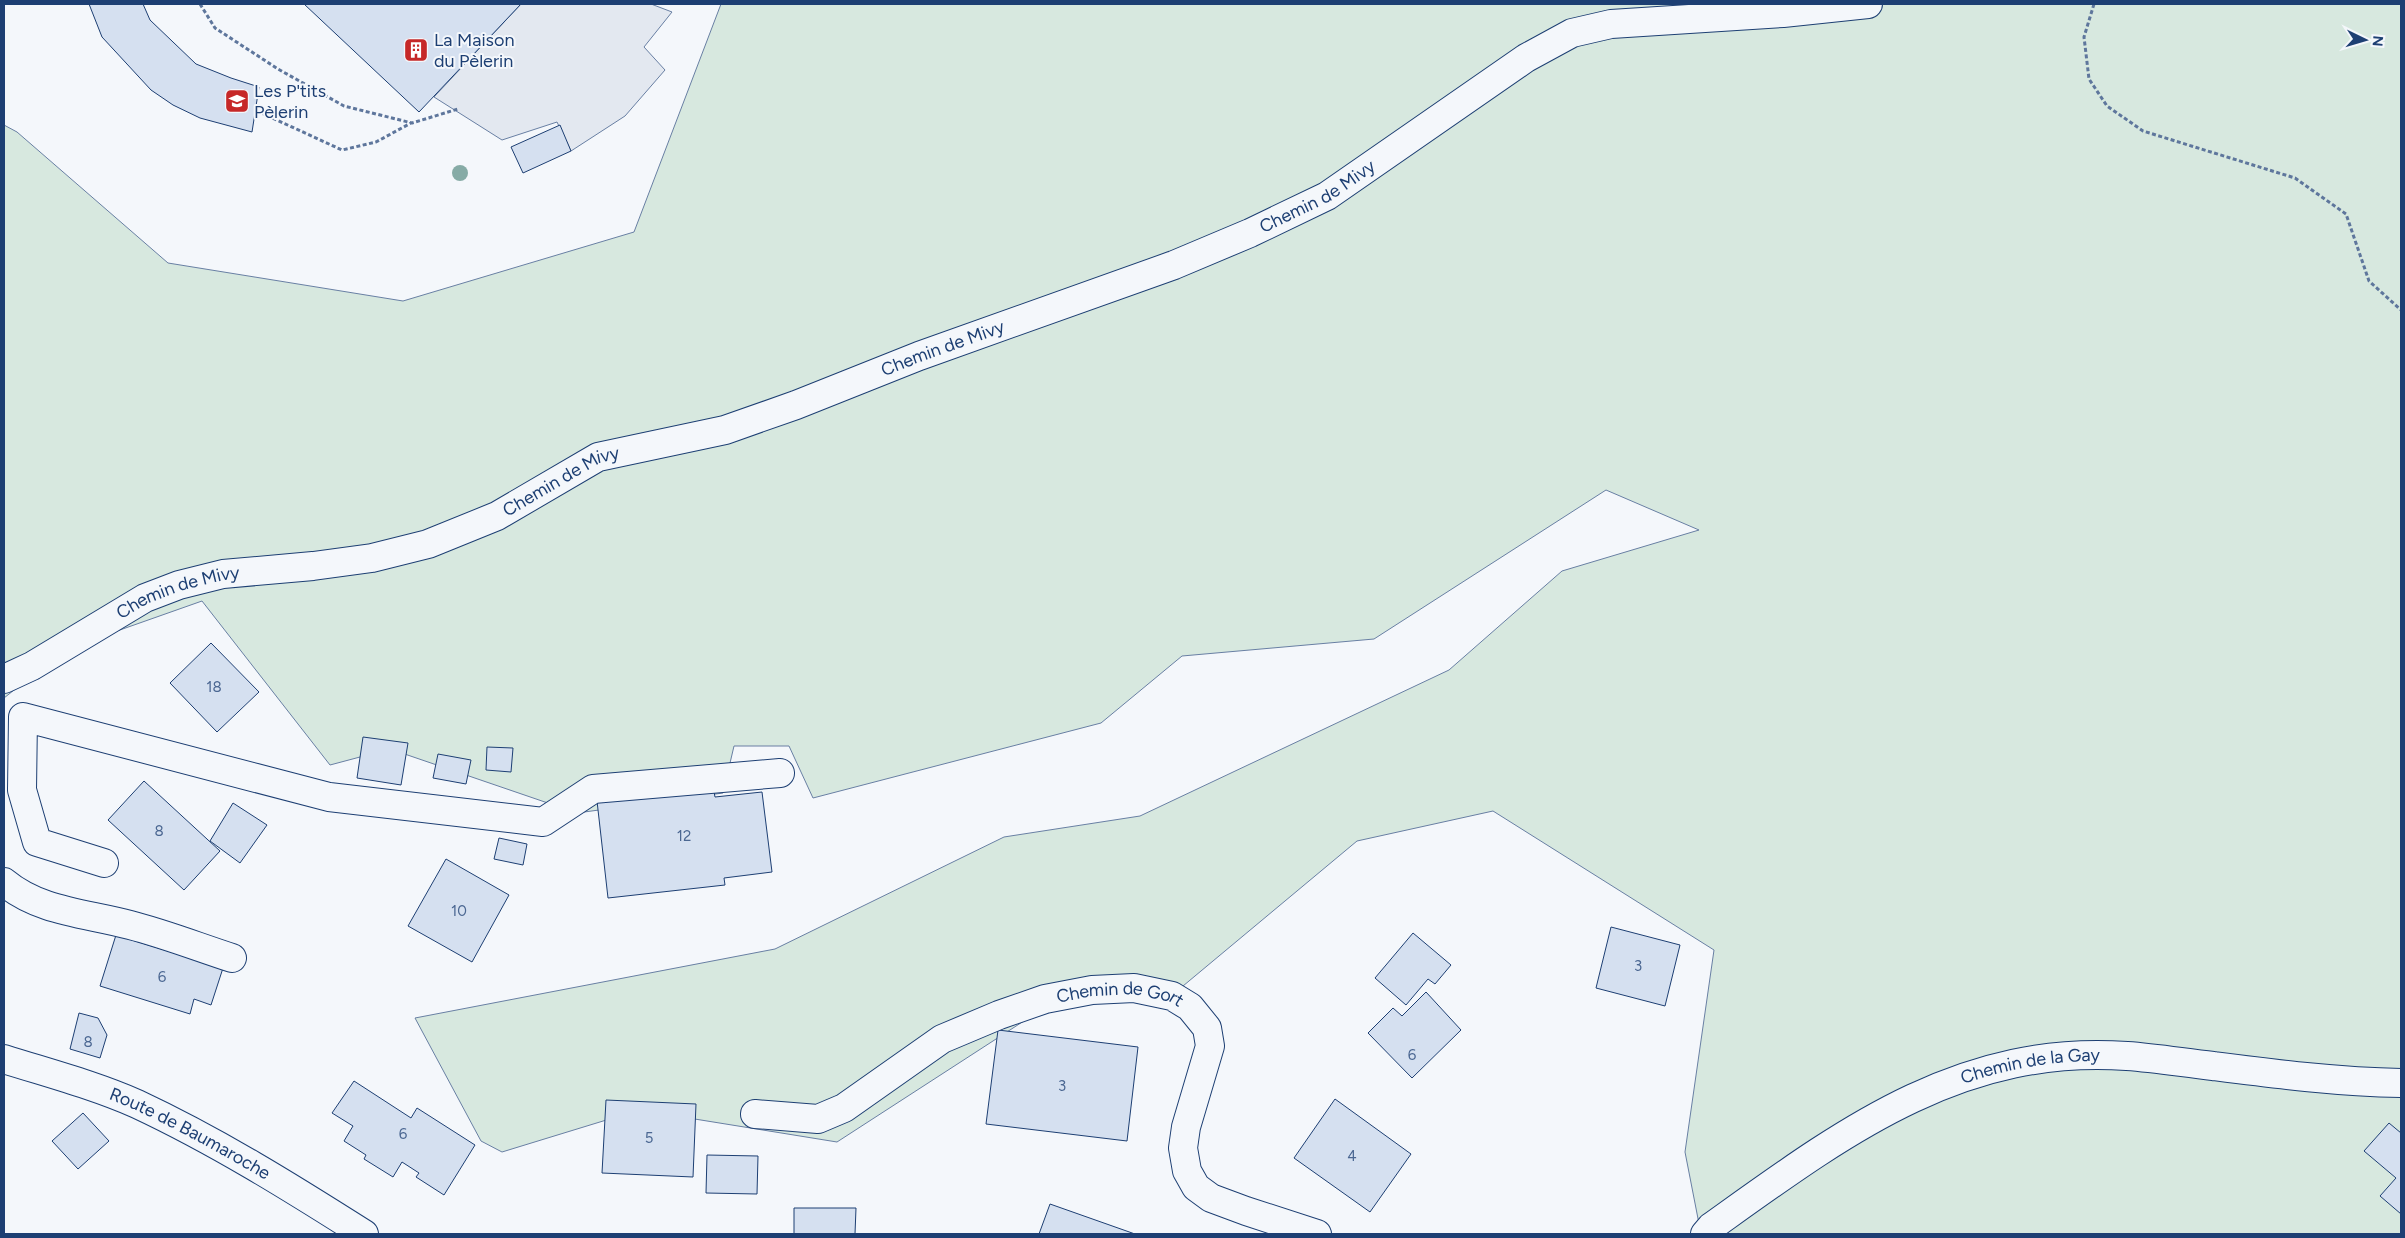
<svg xmlns="http://www.w3.org/2000/svg" width="2405" height="1238" viewBox="0 0 2405 1238" font-family="Figtree,sans-serif">
<rect width="100%" height="100%" fill="#f4f7fb"/>
<path fill="#d7e8df" stroke="#687fa3" d="M 721,4 L 2401,4 L 2401,1234 L 1701,1234 L 1685,1152 L 1714,950 L 1493,811 L 1357,841 L 1171,996 L 1064,995 L 837,1142 L 639,1110 L 502,1152 L 481,1141 L 415,1018 L 775,949 L 1004,837 L 1140,816 L 1449,670 L 1562,571 L 1699,530 L 1606,490 L 1374,639 L 1182,656 L 1101,723 L 813,798 L 789,746 L 734,746 L 723,793 L 577,813 L 390,749 L 330,765 L 202,601 L 66,649 L 4,698 L 4,125 L 17,132 L 168,263 L 403,301 L 634,232 Z"/>
<path fill="#e3e8f0" stroke="#687fa3" d="M 521,4 L 651,4 L 672,12 L 644,47 L 665,70 L 625,116 L 571,151 L 557,122 L 502,140 L 434,97 Z"/>
<path fill="#d5e0f0" stroke="#1d3f73" d="M 89,4 L 143,4 L 150,20 L 196,64 L 231,78 L 259,87 L 252,132 L 200,118 L 173,105 L 151,90 L 102,37 Z
M 304,4 L 521,4 L 419,112 Z
M 560,125 L 571,151 L 523,173 L 511,147 Z
M 211,643 L 259,692 L 217,732 L 170,683 Z
M 363,737 L 408,743 L 401,785 L 357,778 Z
M 487,747 L 513,748 L 511,772 L 486,770 Z
M 438,754 L 471,760 L 466,784 L 433,778 Z
M 144,781 L 220,851 L 184,890 L 108,820 Z
M 713,787 L 715,797 L 762,792 L 772,872 L 724,878 L 725,885 L 608,898 L 597,801 Z
M 233,803 L 267,825 L 240,863 L 210,841 Z
M 499,838 L 527,844 L 523,865 L 494,859 Z
M 446,859 L 509,895 L 472,962 L 408,926 Z
M 1611,927 L 1680,945 L 1665,1006 L 1596,988 Z
M 1413,933 L 1451,965 L 1435,984 L 1428,979 L 1406,1005 L 1375,978 Z
M 116,935 L 223,968 L 211,1005 L 194,999 L 190,1014 L 100,986 Z
M 1426,992 L 1461,1030 L 1412,1078 L 1368,1033 L 1393,1008 L 1402,1016 Z
M 79,1013 L 98,1018 L 107,1035 L 100,1058 L 70,1049 Z
M 998,1030 L 1138,1047 L 1127,1141 L 986,1124 Z
M 354,1081 L 411,1118 L 417,1108 L 475,1145 L 444,1195 L 416,1177 L 419,1173 L 402,1162 L 393,1177 L 364,1159 L 366,1155 L 344,1141 L 353,1126 L 332,1113 Z
M 1335,1099 L 1411,1154 L 1370,1212 L 1294,1158 Z
M 606,1100 L 696,1104 L 693,1177 L 602,1173 Z
M 83,1113 L 109,1141 L 78,1169 L 52,1141 Z
M 2389,1123 L 2401,1133 L 2401,1214 L 2380,1196 L 2396,1178 L 2364,1151 Z
M 707,1155 L 758,1156 L 757,1194 L 706,1193 Z
M 1050,1204 L 1135,1234 L 1039,1234 Z
M 794,1208 L 856,1208 L 855,1234 L 794,1234 Z"/>
<g fill="none" stroke-linecap="round" stroke-linejoin="round">
<defs>
<g id="minor">
<path id="s1" d="M 4,679 L 32,666 L 145,598 L 179,585 L 223,574 L 313,566 L 372,558 L 428,544 L 497,516 L 598,457 L 725,430 L 796,405 L 919,356 L 1174,265 L 1250,233 L 1327,196 L 1526,58 L 1572,33 L 1611,24 L 1783,13 L 1868,4"/>
<path d="M 104,863 L 37,842 L 22,790 L 23,717 L 329,797 L 543,822 L 593,789 L 780,773"/>
<path d="M 4,882 C 40,912 86,913 130,925 C 165,934 198,947 232,958"/>
<path id="s2" d="M 4,1059 C 48,1073 94,1085 137,1104 C 216,1141 290,1187 364,1234"/>
<path id="s3" d="M 755,1114 L 818,1119 L 844,1108 L 942,1039 L 999,1015 L 1045,999 L 1092,990 L 1134,988 L 1172,996 L 1190,1007 L 1207,1028 L 1210,1046 L 1186,1127 L 1183,1148 L 1187,1171 L 1196,1187 L 1211,1198 L 1246,1211 L 1317,1234"/>
<path id="s4" d="M 1705,1234 L 1711,1227 C 1841,1134 1959,1044 2127,1056 C 2156,1058 2185,1063 2213,1066 C 2276,1074 2338,1082 2401,1083"/>
</g>
</defs>
<use href="#minor" stroke="#1d3f73" stroke-width="30"/>
<path stroke="#5e769c" stroke-width="3" stroke-dasharray="4 2.5" stroke-linecap="butt" d="M 200,4 L 215,28 L 278,69 L 344,106 L 412,123 L 458,109
M 2094,4 L 2084,37 L 2089,79 L 2107,106 L 2143,131 L 2295,178 L 2346,214 L 2369,281 L 2401,310
M 255,110 L 342,150 L 376,142 L 411,123"/>
<use href="#minor" stroke="#f4f7fb" stroke-width="28"/>
</g>
<circle fill="#86aba6" cx="460" cy="173" r="8"/>
<defs>
<symbol id="building-square" viewBox="-11 -11 22 22"><rect x="-9" y="-9" width="18" height="18" rx="4" fill="#c62828" stroke="#f4f7fb"/><path d="M-4-6H4V6H1V3H-1V6H-4ZM-2.5-4.3h1.7v1.8h-1.7ZM.8-4.3h1.7v1.8H.8ZM-2.5-1h1.7V.8h-1.7ZM.8-1h1.7V.8H.8Z" fill="#fff"/></symbol>
<symbol id="school-square" viewBox="-11 -11 22 22"><rect x="-9" y="-9" width="18" height="18" rx="4" fill="#c62828" stroke="#f4f7fb"/><path d="M0-5L7-2L0 1L-7-2ZM-4 1L0 2.5L4 1V4Q0 6-4 4Z" fill="#fff"/></symbol>
</defs>
<g fill-rule="evenodd">
<use href="#building-square" x="402" y="36" width="28" height="28"/>
<use href="#school-square" x="223" y="87" width="28" height="28"/>
</g>
<g text-anchor="middle" stroke-width="4" stroke-linejoin="round" paint-order="stroke">
<g font-size="15" fill="#4b6792">
<text x="214" y="692">18</text>
<text x="159" y="836">8</text>
<text x="684" y="841">12</text>
<text x="459" y="916">10</text>
<text x="1638" y="971">3</text>
<text x="162" y="982">6</text>
<text x="88" y="1047">8</text>
<text x="1412" y="1060">6</text>
<text x="1062" y="1091">3</text>
<text x="403" y="1139">6</text>
<text x="649" y="1143">5</text>
<text x="1352" y="1161">4</text>
</g>
<g font-size="18" fill="#1d3f73" stroke="#f4f7fb" text-anchor="start">
<text x="434" y="46">La Maison<tspan x="434" dy="21">du Pèlerin</tspan></text>
<text x="254" y="97">Les P'tits<tspan x="254" dy="21">Pèlerin</tspan></text>
</g>
<g font-size="18" fill="#1d3f73" stroke="#f4f7fb">
<text dy="6" stroke="none"><textPath href="#s1" startOffset="1411">Chemin de Mivy</textPath></text>
<text dy="6" stroke="none"><textPath href="#s1" startOffset="1006">Chemin de Mivy</textPath></text>
<text dy="6" stroke="none"><textPath href="#s1" startOffset="600">Chemin de Mivy</textPath></text>
<text dy="6" stroke="none"><textPath href="#s1" startOffset="196">Chemin de Mivy</textPath></text>
<text dy="6" stroke="none"><textPath href="#s3" startOffset="398">Chemin de Gort</textPath></text>
<text dy="6" stroke="none"><textPath href="#s4" startOffset="372">Chemin de la Gay</textPath></text>
<text dy="6" stroke="none"><textPath href="#s2" startOffset="201">Route de Baumaroche</textPath></text>
</g>
</g>
<rect width="2405" height="1238" fill="none" stroke="#1d3f73" stroke-width="10"/>
<g transform="translate(2365 40) rotate(95)" stroke="#f4f7fb" stroke-width="4" paint-order="stroke">
<path d="M0-4L9 19L0 12L-9 19Z" fill="#1d3f73"/>
<text y="-8" font-size="14" font-weight="bold" text-anchor="middle" fill="#1d3f73">N</text>
</g>
</svg>
